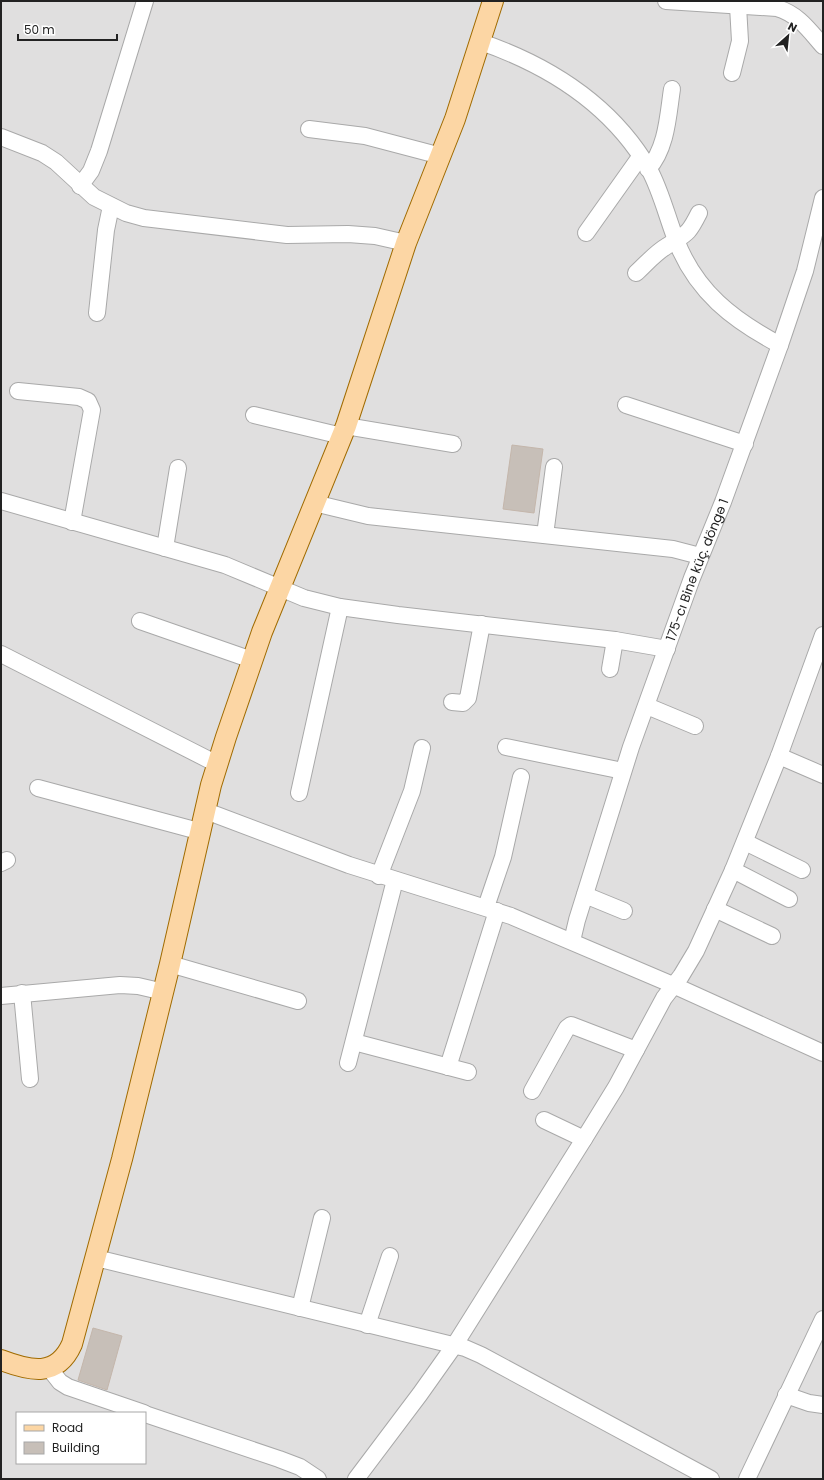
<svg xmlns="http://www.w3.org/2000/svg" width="824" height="1480" viewBox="0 0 824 1480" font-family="Poppins,sans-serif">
<rect width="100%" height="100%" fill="#f2efe9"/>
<path fill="#e0dfdf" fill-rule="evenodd" d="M 1,1 L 823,1 L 823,1479 L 1,1479 ZM 17,1413 L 145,1413 L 145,1463 L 17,1463 Z"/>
<path fill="#c7bfb8" stroke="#c4b6ab" d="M 512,445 L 543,449 L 534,513 L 503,509 Z
M 93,1328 L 122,1336 L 107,1390 L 78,1380 Z"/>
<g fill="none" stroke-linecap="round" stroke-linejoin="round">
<defs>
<g id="minor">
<path d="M 666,1 L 777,8 C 798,14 809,30 823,46"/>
<path d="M 481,42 C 550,66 611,104 649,169 C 661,191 667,217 676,240 C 696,292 733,320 780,345"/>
<path d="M 732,73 L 740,41 L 738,6"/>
<path d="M 309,129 L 365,136 L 441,156"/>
<path d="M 1,137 L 42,153 L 56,162 L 94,197 L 126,213 L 144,218 L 287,235 L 348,234 L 375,236 L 406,243"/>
<path d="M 648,169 C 667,148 668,115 672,89"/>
<path d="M 80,186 L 91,171 L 99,151 L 145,1"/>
<path d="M 586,233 L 640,157"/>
<path d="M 636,273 C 646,264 655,253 667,246 C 687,233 688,235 699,213"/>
<path d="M 97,313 L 106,230 L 111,206"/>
<path d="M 18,391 L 79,397 L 88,401 L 92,410 L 72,522"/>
<path d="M 626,405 L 745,444"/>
<path d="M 254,415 L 342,436"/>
<path d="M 346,426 L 453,444"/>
<path d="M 1,501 L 225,565 L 304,598 L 340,607 L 398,615 L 615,640 L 667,649"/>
<path d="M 314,503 L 368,516 L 673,549 L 700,556"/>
<path d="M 545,535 L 554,467"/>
<path d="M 165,548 L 178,468"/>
<path d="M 140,621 L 252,660"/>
<path d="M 1,654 L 217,764"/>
<path d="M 610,669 L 615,640"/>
<path d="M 452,702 L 463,703 L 468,698 L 482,624"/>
<path d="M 647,706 L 695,726"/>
<path d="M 506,747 L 623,771"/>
<path d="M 779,756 L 823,775"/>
<path d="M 38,788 L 202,832"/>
<path d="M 299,793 L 340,607"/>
<path d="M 206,811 L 349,865 L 511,916 L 673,985 L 823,1053"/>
<path d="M 745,842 L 802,870"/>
<path d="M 1,863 L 7,860"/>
<path d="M 733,870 L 789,899"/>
<path d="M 379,876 L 412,791 L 422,748"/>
<path d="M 585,895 L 624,911"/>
<path d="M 486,907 L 503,857 L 521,777"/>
<path d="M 715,909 L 772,936"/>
<path id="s1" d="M 572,941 L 577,920 L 631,747 L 692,578 L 723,502 L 780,345 L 805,271 L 823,198"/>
<path d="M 170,964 L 298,1001"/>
<path d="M 22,993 L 30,1079"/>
<path d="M 1,996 L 120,985 L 138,986 L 164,992"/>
<path d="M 354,1042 L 468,1072"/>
<path d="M 348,1063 L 395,880"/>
<path d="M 448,1067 L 497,911"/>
<path d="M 532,1091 L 567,1028 L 571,1025 L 636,1050"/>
<path d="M 544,1120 L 584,1139"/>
<path d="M 96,1258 L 465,1348 L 481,1355 L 711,1479"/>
<path d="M 300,1308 L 322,1218"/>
<path d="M 367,1325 L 390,1256"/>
<path d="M 49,1368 L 60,1382 L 68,1387 L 144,1413"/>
<path d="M 786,1395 L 809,1403 L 823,1405"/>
<path d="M 145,1414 L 279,1459 L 300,1467 L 318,1479"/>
<path d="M 356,1479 L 420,1394 L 454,1346 L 584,1139 L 616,1087 L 664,998 L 681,976 L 696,951 L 733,870 L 779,756 L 823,635"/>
<path d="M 747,1479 L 823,1319"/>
</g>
<path id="major" d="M 1,1360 C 30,1371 57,1378 72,1344 L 122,1159 L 170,964 L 211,785 L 226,737 L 262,632 L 346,426 L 406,243 L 455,119 L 493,1"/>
</defs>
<use href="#minor" stroke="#a9a9a9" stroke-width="18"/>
<use href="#major" stroke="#a06b00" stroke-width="22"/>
<use href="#minor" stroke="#fff" stroke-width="16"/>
<use href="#major" stroke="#fcd6a4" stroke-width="20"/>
</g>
<g text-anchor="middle" stroke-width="3.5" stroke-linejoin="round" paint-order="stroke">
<g font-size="13" fill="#222" stroke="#fff">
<text dy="5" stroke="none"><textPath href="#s1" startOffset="392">175-cı Binə küç. döngə 1</textPath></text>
</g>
</g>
<rect width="824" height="1480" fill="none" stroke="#222222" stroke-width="4"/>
<rect x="16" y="1412" width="130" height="52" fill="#ffffff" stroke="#a7a7a7"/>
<rect x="24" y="1425" width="20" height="6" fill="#fcd6a4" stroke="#a7a7a7"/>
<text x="52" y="1432" font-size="12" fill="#222222">Road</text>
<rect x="24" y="1442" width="20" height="12" fill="#c7bfb8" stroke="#a7a7a7"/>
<text x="52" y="1452" font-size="12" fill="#222222">Building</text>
<g transform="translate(788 36) rotate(27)" stroke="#ffffff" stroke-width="3" paint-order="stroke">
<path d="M0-3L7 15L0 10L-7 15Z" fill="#222222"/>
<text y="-6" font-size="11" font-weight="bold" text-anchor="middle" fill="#222222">N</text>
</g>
<path d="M18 34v6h99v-6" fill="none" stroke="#222222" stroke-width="2"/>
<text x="24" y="34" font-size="12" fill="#222222" stroke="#ffffff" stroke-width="3" paint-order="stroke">50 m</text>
</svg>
